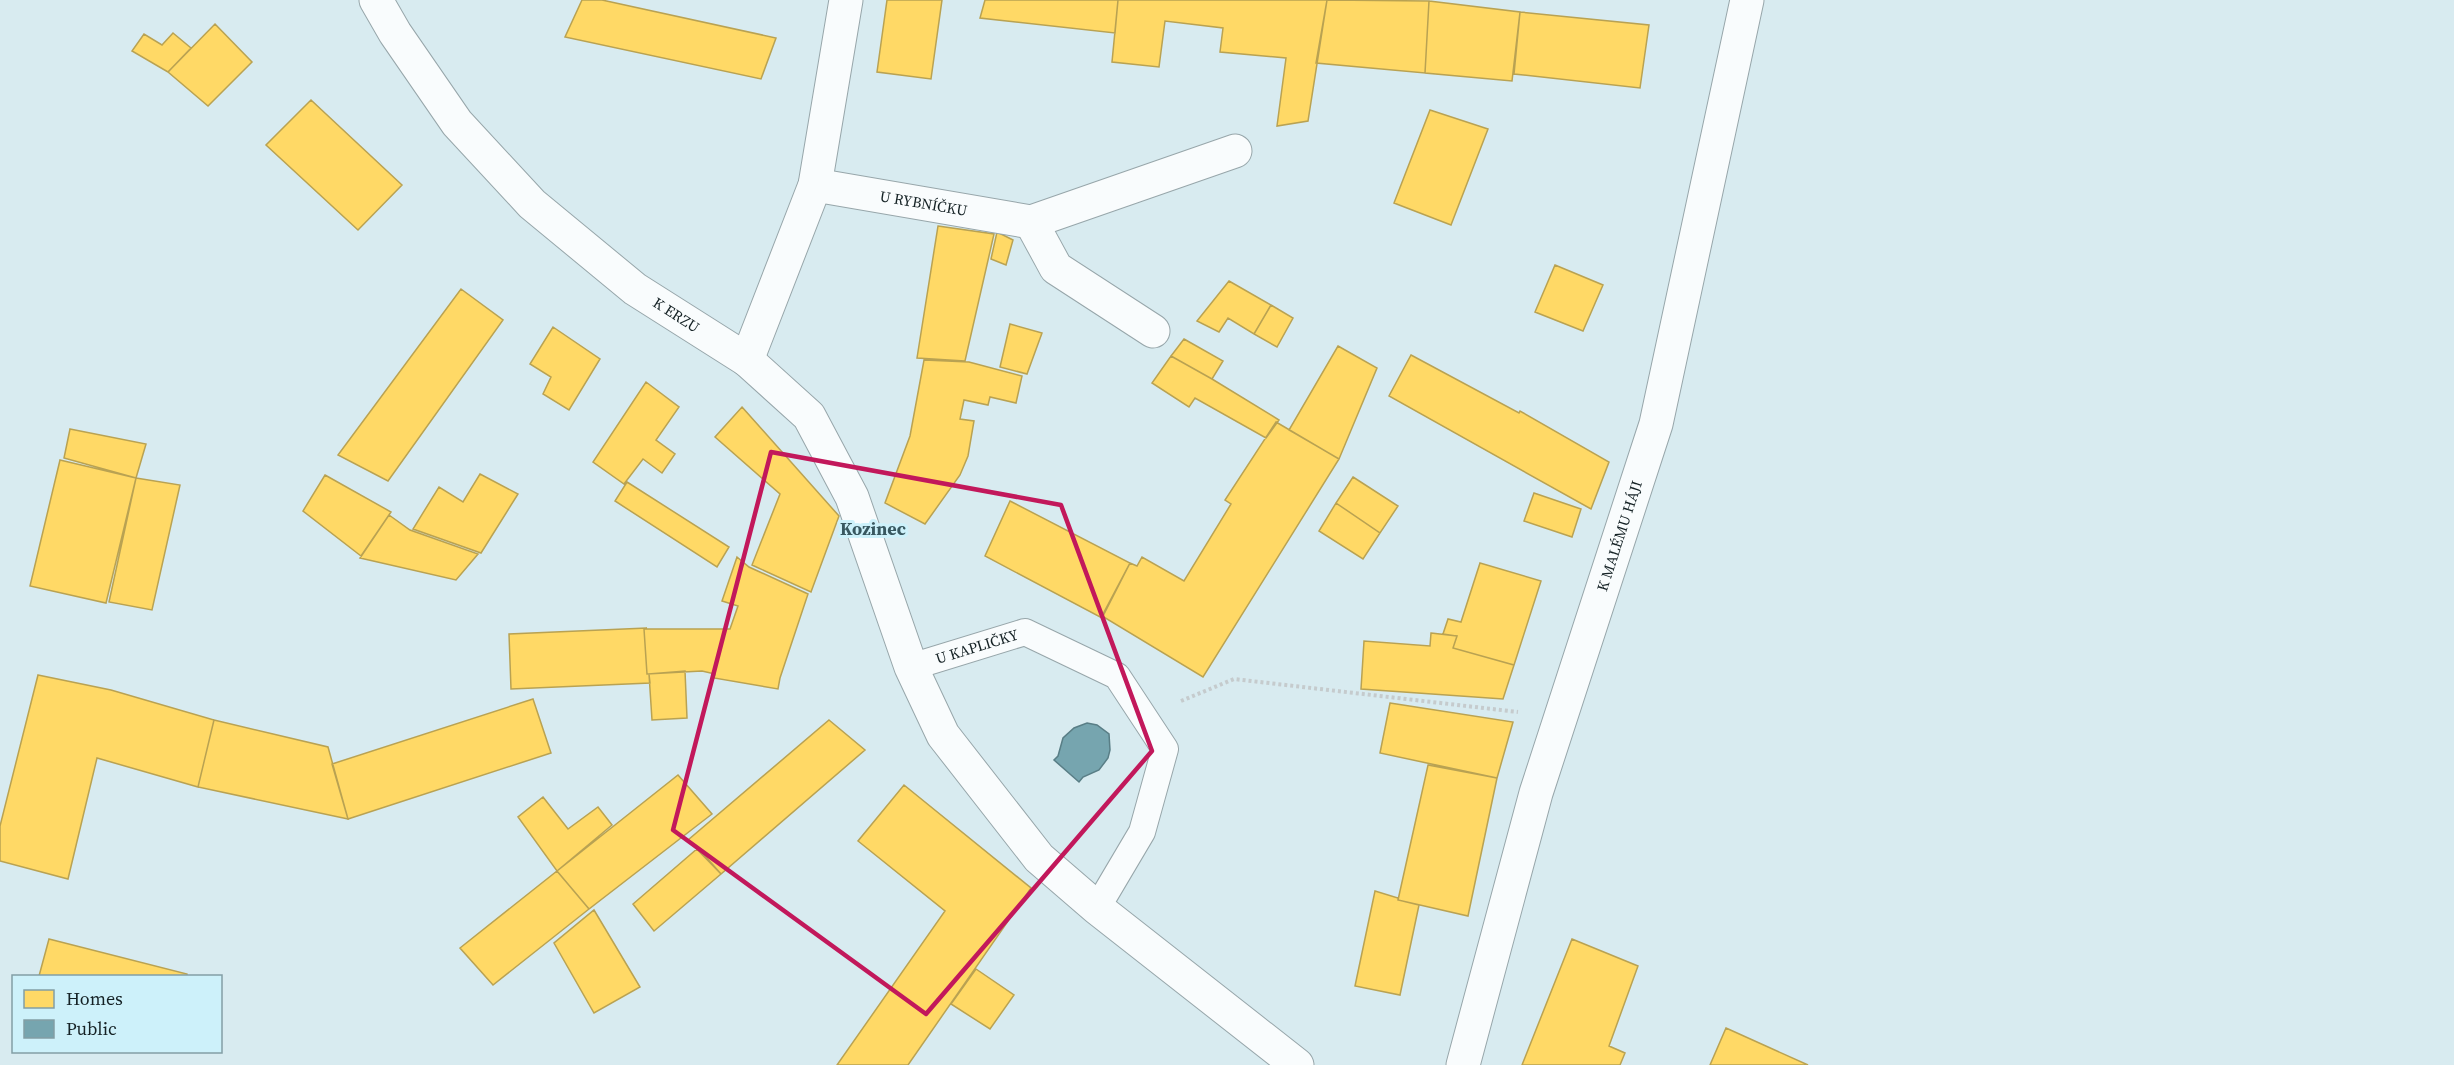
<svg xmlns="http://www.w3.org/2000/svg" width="2454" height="1065" viewBox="0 0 2454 1065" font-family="'Source Serif 4',serif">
<rect width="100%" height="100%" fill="#d8ebf0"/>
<path fill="#ffd966" stroke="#b9a252" stroke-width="1.5" d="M 582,0 L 602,0 L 776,38 L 761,79 L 565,37 Z
M 887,0 L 942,0 L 931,79 L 877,72 Z
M 1118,0 L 1327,0 L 1308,121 L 1277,126 L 1286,58 L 1220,52 L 1223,28 L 1165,21 L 1159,67 L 1112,62 Z
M 1118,0 L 1115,33 L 980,18 L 985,0 Z
M 1327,0 L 1429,1 L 1425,73 L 1316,63 Z
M 1429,1 L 1520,12 L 1512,81 L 1425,73 Z
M 1520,12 L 1649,25 L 1640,88 L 1514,74 Z
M 215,24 L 252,62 L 208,106 L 168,72 Z
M 173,33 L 191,48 L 168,72 L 132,51 L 144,34 L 162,45 Z
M 311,100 L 402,185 L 358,230 L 266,145 Z
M 1430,110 L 1488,129 L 1451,225 L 1394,203 Z
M 938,226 L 994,234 L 965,361 L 917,358 Z
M 997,232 L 1013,240 L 1006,265 L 991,259 Z
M 1555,265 L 1603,285 L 1583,331 L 1535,312 Z
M 1229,281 L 1271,305 L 1254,334 L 1228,318 L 1219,332 L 1197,321 Z
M 461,289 L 503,320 L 388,481 L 338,455 Z
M 1271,305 L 1293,318 L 1277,347 L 1254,334 Z
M 1010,324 L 1042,333 L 1027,374 L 1000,367 Z
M 553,327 L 600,359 L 569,410 L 543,394 L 551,377 L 530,364 Z
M 1184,339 L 1223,361 L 1212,379 L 1171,356 Z
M 1338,346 L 1377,368 L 1339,459 L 1289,430 Z
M 1411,355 L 1519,413 L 1520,411 L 1609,462 L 1591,509 L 1389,396 Z
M 1171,356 L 1212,379 L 1279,420 L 1266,438 L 1195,398 L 1189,407 L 1152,383 Z
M 924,360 L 969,362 L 1022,376 L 1016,403 L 990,397 L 988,405 L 964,400 L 960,419 L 974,421 L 968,456 L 960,475 L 925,524 L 885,503 L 910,436 Z
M 646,382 L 679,407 L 656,440 L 675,454 L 662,473 L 643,459 L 624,484 L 593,462 Z
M 742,407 L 839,516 L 811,592 L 752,565 L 780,494 L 715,437 Z
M 1276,422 L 1339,459 L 1203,677 L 1102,616 L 1130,563 L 1137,566 L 1142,557 L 1184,581 L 1231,504 L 1225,500 Z
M 70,429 L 146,444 L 136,478 L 64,458 Z
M 60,460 L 136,478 L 106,603 L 30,586 Z
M 480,474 L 518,494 L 481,553 L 413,529 L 439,487 L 463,502 Z
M 325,475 L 391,512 L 361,556 L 303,511 Z
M 1353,477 L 1398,506 L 1380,533 L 1336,503 Z
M 136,478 L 180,485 L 152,610 L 109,602 Z
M 627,482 L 729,547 L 717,567 L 615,501 Z
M 1534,493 L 1581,509 L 1572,537 L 1524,521 Z
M 1010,501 L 1130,563 L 1102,618 L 985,556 Z
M 1336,503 L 1380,533 L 1363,559 L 1319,531 Z
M 389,515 L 410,530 L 478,554 L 456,580 L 360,558 Z
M 737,557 L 749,567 L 808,594 L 780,678 L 778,689 L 714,678 L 715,674 L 702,671 L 647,674 L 644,629 L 730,629 L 738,606 L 722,601 Z
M 1480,563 L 1541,581 L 1514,665 L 1453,648 L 1457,636 L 1443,634 L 1448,619 L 1461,622 Z
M 647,628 L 644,629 L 647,674 L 649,674 L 650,683 L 511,689 L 509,634 Z
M 1431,633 L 1457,636 L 1453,648 L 1514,665 L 1503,699 L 1361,689 L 1364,641 L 1430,646 Z
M 685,671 L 687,718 L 652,720 L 649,674 Z
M 38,675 L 111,690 L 214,720 L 198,787 L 97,758 L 68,879 L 0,861 L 0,826 Z
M 533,699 L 551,753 L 348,819 L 332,764 Z
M 1390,703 L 1513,722 L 1497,778 L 1380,753 Z
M 214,720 L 328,747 L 348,819 L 198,787 Z
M 829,720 L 865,750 L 721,874 L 688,840 Z
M 1428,765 L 1497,778 L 1468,916 L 1398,900 Z
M 678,775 L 712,814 L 589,909 L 557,871 Z
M 904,785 L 1031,888 L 908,1065 L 837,1065 L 945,911 L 858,841 Z
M 543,797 L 568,829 L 598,807 L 612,825 L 557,871 L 518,817 Z
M 698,848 L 721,874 L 654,931 L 633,904 Z
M 557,871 L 589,909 L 493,985 L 460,948 Z
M 1375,891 L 1398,898 L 1398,900 L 1419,905 L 1400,995 L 1355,986 Z
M 594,910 L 640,987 L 594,1013 L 554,943 Z
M 49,939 L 187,974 L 187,976 L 39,976 Z
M 1572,939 L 1638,966 L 1609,1046 L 1625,1053 L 1620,1065 L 1522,1065 Z
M 976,969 L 1014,995 L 990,1029 L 951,1004 Z
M 1726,1028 L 1808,1065 L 1710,1065 Z"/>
<path fill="#76a5af" stroke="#597e86" stroke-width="1.5" d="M 1087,723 L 1097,725 L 1109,734 L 1110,750 L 1108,758 L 1099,770 L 1083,777 L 1079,782 L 1054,760 L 1058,756 L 1063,738 L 1074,728 Z"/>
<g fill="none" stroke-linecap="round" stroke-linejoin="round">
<defs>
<g id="lane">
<path id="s1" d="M 911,667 L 1025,632 L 1117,676 L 1165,749 L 1142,832 L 1097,908"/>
</g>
<g id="street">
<path id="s2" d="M 815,185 L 1031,222 L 1235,151"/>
<path d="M 1031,222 L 1056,268 L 1153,331"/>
<path d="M 747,360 L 815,185 L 846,0"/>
</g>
<g id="secondary">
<path id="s3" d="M 376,0 L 395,33 L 457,123 L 532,204 L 635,289 L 747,360 L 809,416 L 852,497 L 911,667 L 943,735 L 1039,858 L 1097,908 L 1297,1065"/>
<path id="s4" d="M 1463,1065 L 1536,793 L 1656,424 L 1747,0"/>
</g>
</defs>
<use href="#lane" stroke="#97a6aa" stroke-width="28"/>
<use href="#street" stroke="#97a6aa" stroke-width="35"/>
<use href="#secondary" stroke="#97a6aa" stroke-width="35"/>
<path stroke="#c5cbcd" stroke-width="4" stroke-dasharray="3 3" stroke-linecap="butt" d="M 1181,701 L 1234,679 L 1518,712"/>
<use href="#lane" stroke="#f9fcfd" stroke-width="26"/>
<use href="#street" stroke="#f9fcfd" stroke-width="33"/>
<use href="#secondary" stroke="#f9fcfd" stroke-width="33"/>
</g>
<path fill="none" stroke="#c2185b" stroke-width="4.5" stroke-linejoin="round" d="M 771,452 L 1061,505 L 1152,751 L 926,1014 L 673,830 Z"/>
<g text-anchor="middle" stroke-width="6" stroke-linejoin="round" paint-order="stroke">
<g font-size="15" fill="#152225" stroke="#cdf1fa">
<text dy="5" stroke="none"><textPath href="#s2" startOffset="110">U RYBNÍČKU</textPath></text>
<text dy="5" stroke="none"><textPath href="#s3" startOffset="440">K ERZU</textPath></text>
<text dy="5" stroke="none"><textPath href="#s4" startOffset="552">K MALÉMU HÁJI</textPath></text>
<text dy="5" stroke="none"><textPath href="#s1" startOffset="69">U KAPLIČKY</textPath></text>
</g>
<g font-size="18" font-weight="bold" fill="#385860" stroke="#cdf1fa">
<text x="873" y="535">Kozinec</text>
</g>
</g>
<rect x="12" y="975" width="210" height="78" fill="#cdf1fa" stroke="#839ea5" stroke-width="1.5"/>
<rect x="24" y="990" width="30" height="18" fill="#ffd966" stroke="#839ea5" stroke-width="1.5"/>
<text x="66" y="1005" font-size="18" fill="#152225">Homes</text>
<rect x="24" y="1020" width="30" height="18" fill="#76a5af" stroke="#839ea5" stroke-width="1.5"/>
<text x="66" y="1035" font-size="18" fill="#152225">Public</text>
</svg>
